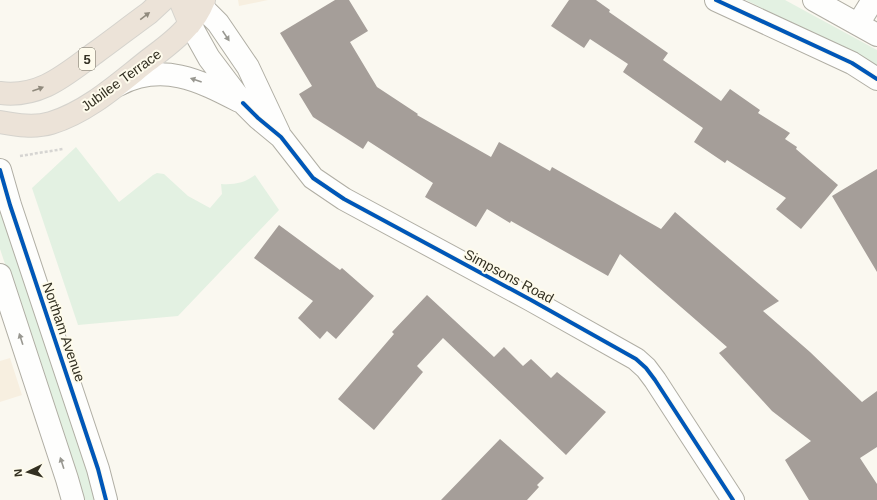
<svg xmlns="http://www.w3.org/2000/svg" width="877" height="500" viewBox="0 0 877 500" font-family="Arial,sans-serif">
<rect width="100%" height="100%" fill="#faf8f0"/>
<path fill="#f7efe0" d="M 238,0 L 268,0 L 239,6 Z
M 10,358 L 22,395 L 0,402 L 0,361 Z"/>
<path fill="#e3f1e2" d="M 746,0 L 785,0 L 877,50 L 877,68 Z
M 76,147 L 119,202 L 153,175 L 157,173 L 164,174 L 188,196 L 210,208 L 222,194 L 221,184 C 233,185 245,183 255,175 L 279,210 L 178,316 L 78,325 L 32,188 Z
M 0,207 L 90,472 L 96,500 L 82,500 L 76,477 L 0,249 Z"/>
<path fill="#a59e99" d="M 335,0 L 349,0 L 368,31 L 350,42 L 377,87 L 418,114 L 417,115 L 491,157 L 499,142 L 550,171 L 552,167 L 661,229 L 675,212 L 779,301 L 763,311 L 810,352 L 862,402 L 877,391 L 877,447 L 860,458 L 877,484 L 877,500 L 809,500 L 785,460 L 811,441 L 772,411 L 719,353 L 727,347 L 620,254 L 608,276 L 511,221 L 510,223 L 487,209 L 476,227 L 425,197 L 433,183 L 368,141 L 363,149 L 313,117 L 299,94 L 312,86 L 280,33 Z
M 569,0 L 596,0 L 610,10 L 609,12 L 668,53 L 663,60 L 721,101 L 730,89 L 760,110 L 758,113 L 790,133 L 785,139 L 797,147 L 796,149 L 838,185 L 801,229 L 776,209 L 786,198 L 727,160 L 725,163 L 694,142 L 703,128 L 623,72 L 628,64 L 590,39 L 584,48 L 551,26 Z
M 877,169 L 877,272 L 832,196 Z
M 279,225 L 340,270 L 342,268 L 374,296 L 336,339 L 327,331 L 320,339 L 298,318 L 313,301 L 254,258 Z
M 427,295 L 494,357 L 504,347 L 523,366 L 531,359 L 551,378 L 557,372 L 606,412 L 566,455 L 443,338 L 417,366 L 423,372 L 374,430 L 338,399 L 394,334 L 392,332 Z
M 500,439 L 544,478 L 537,485 L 539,487 L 527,500 L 441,500 Z"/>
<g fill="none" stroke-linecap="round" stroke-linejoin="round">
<defs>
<path id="minor" d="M 716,0 L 852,63 L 877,79
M 814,0 L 877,35
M 858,24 L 873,0
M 0,170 L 10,205 L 98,469 L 106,500
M 0,275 L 67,479 L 73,500"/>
<path id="secondary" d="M 201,6 L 218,23 L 248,67 L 279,133
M 190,24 L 209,58 L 243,103 L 258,118 L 281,137 L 313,178 L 344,199 L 531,300 L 636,359 L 646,368 L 655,380 L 733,500
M 118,85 C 162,62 199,80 239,101"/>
<path id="trunk" d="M 180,0 L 190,24
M 0,93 C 40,98 65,75 95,53 C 113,40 131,26 149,13 L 163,0
M 0,122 C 17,125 34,128 51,123 C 87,112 117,85 146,62 C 160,51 175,41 186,28 C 194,20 200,10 204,0"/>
</defs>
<use href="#minor" stroke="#b0aea4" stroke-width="24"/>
<use href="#secondary" stroke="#b0aea4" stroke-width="24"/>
<use href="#trunk" stroke="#d5d3cd" stroke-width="24"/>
<path stroke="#d6d5d2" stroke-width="2.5" stroke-dasharray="3 2" stroke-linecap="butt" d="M 20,156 L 63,149"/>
<use href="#minor" stroke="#fefefd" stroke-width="22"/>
<use href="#secondary" stroke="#fefefd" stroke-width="22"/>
<use href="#trunk" stroke="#ece3d8" stroke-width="22"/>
<defs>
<path id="cycleway" d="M 716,0 L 852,63 L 877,79
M 243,103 L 258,118 L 281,137 L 313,178 L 344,199 L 531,300 L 636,359 L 646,368 L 655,380 L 733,500
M 0,170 L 10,205 L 98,469 L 106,500"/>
</defs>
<use href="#cycleway" stroke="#fefbec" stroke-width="6"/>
<use href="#cycleway" stroke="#0057b8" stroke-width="4"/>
</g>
<defs><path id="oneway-solid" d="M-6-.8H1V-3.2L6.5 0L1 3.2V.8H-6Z"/></defs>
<g fill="#908a7d">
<use href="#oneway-solid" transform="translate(145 16) rotate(-37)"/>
<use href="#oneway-solid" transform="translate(38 89) rotate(-20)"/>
</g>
<g fill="#989790">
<use href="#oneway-solid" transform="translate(226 36) rotate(56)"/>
<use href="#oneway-solid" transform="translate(196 80) rotate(-161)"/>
<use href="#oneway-solid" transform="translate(21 339) rotate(-108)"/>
<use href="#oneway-solid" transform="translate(62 463) rotate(-108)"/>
</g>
<g text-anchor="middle" stroke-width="4" stroke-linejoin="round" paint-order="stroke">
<rect fill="#fefbec" stroke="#706d5f" stroke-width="1" x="79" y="48" width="16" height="22" rx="3"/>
<g font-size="13" font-weight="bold" fill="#333022">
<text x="87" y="64">5</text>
</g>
<g font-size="14" fill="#333022" stroke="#fefbec">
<text transform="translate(121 80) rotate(-36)" y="5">Jubilee Terrace</text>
<text transform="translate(509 276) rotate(28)" y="5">Simpsons Road</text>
<text transform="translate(64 332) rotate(71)" y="5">Northam Avenue</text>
</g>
</g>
<g transform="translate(28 472) rotate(265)" stroke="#fefbec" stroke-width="3" paint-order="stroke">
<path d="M0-3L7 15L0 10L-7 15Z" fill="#333022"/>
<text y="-6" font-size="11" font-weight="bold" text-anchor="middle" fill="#333022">N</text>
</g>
</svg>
